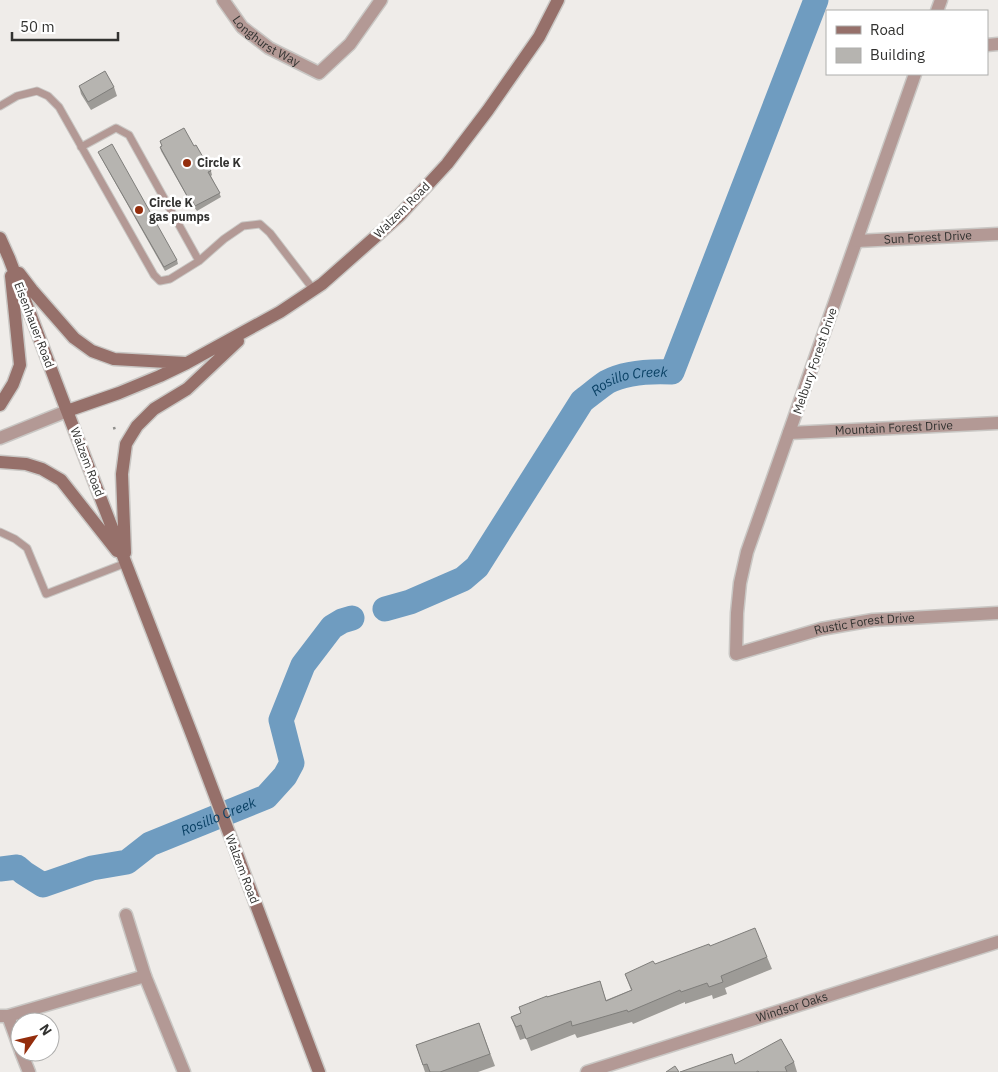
<svg xmlns="http://www.w3.org/2000/svg" width="998" height="1072" viewBox="0 0 998 1072" font-family="'IBM Plex Sans',sans-serif">
<rect width="100%" height="100%" fill="#efece9"/>
<g fill="none" stroke-linecap="round" stroke-linejoin="round">
<g stroke="#6f9cc0" stroke-width="25">
<path id="s1" d="M 385,609 L 410,602 L 463,579 L 477,567 L 582,401 C 590,395 598,388 607,382 C 626,372 651,371 672,372 L 816,0"/>
<path id="s2" d="M 0,869 L 17,867 L 24,873 L 43,885 L 92,868 L 127,862 L 150,844 L 266,797 L 285,776 L 292,763 L 281,720 L 303,665 L 332,627 L 342,621 L 352,618"/>
</g>
<defs>
<path id="service" d="M 0,106 L 17,96 L 37,91 L 48,96 L 59,107 L 154,275 L 160,281 L 170,279 L 199,261 L 224,239 L 243,226 L 260,224 L 270,233 L 313,289
M 81,147 L 116,128 L 129,135 L 199,261
M 0,532 L 15,539 L 27,548 L 46,594 L 126,563"/>
<g id="minor">
<path id="s3" d="M 223,0 L 242,27 L 269,48 L 319,73 L 350,44 L 381,0"/>
<path d="M 937,11 L 941,0"/>
<path d="M 987,45 L 998,44"/>
<path id="s4" d="M 915,74 L 747,552 L 740,583 L 737,613 L 736,654 L 821,629 L 873,620 L 998,613"/>
<path id="s5" d="M 857,241 L 998,234"/>
<path id="s6" d="M 789,433 L 998,423"/>
<path d="M 145,976 L 184,1072"/>
<path d="M 0,1016 L 8,1016 L 145,976 L 126,915"/>
<path d="M 8,1016 L 20,1049"/>
<path d="M 21,1052 L 29,1072"/>
<path id="s7" d="M 587,1072 L 998,942"/>
</g>
<path id="tertiary" d="M 0,438 L 67,411"/>
<path id="secondary" d="M 0,238 L 9,258 L 67,411 L 194,740 L 319,1072
M 19,273 L 32,290 L 74,338 L 92,351 L 114,359 L 185,363
M 0,405 L 13,384 L 20,365 L 11,276
M 67,411 L 119,393 L 160,376 L 187,363 L 280,312 L 322,284 L 399,216 L 447,164 L 488,110 L 539,37 L 558,0
M 0,462 L 26,464 L 42,469 L 61,480 L 117,551
M 125,553 L 122,474 L 126,444 L 129,439 L 137,426 L 154,409 L 187,389 L 238,341"/>
</defs>
<use href="#service" stroke="#c9c7c4" stroke-width="9"/>
<use href="#minor" stroke="#c9c7c4" stroke-width="15"/>
<use href="#tertiary" stroke="#c9c7c4" stroke-width="15"/>
<use href="#secondary" stroke="#c9c7c4" stroke-width="15"/>
<path stroke="#8f8e8b" stroke-width="2.5" stroke-dasharray="2.5 4" stroke-linecap="butt" d="M 114,427 L 115,431 L 117,432"/>
<use href="#service" stroke="#b39995" stroke-width="7"/>
<use href="#minor" stroke="#b39995" stroke-width="12"/>
<use href="#tertiary" stroke="#b39995" stroke-width="12"/>
<use href="#secondary" stroke="#96706a" stroke-width="12"/>
</g>
<path fill="#9d9b97" d="M 79,86 L 114,87 L 117,96 L 91,110 L 81,94 Z
M 160,141 L 194,146 L 211,171 L 212,175 L 211,176 L 221,197 L 197,211 L 194,207 L 193,207 L 161,151 L 160,147 L 162,146 Z
M 98,152 L 177,260 L 178,264 L 165,271 L 100,156 Z
M 767,957 L 772,969 L 725,988 L 727,994 L 713,999 L 712,995 L 685,1004 L 685,1002 L 633,1024 L 632,1022 L 577,1038 L 575,1034 L 531,1051 L 526,1038 L 520,1040 L 511,1017 L 521,1013 L 547,997 L 600,981 L 606,1000 L 631,990 L 625,974 L 655,964 Z
M 479,1023 L 495,1066 L 478,1072 L 425,1072 L 416,1045 Z
M 794,1062 L 797,1072 L 680,1072 L 735,1064 Z"/>
<path fill="#b6b4b0" stroke="#7f7e7b" d="M 105,71 L 114,87 L 88,102 L 79,86 Z
M 184,128 L 194,146 L 196,145 L 211,171 L 208,172 L 220,193 L 195,206 L 193,202 L 191,203 L 160,147 L 162,146 L 160,141 Z
M 112,144 L 177,260 L 164,267 L 98,152 Z
M 755,928 L 767,957 L 721,976 L 723,982 L 709,987 L 707,983 L 681,992 L 680,990 L 628,1012 L 627,1010 L 572,1026 L 571,1021 L 526,1039 L 521,1025 L 516,1027 L 511,1017 L 521,1013 L 519,1007 L 547,996 L 547,997 L 600,981 L 606,1001 L 632,990 L 625,974 L 653,961 L 655,964 L 709,944 L 710,946 Z
M 479,1023 L 490,1054 L 440,1072 L 430,1072 L 427,1064 L 423,1065 L 416,1045 Z
M 781,1039 L 794,1062 L 785,1067 L 787,1072 L 759,1072 L 758,1071 L 756,1072 L 680,1072 L 732,1054 L 735,1064 Z
M 675,1066 L 679,1072 L 666,1072 Z"/>
<g fill="#942d0c" stroke="#fff" stroke-width="2">
<circle cx="187" cy="163" r="5"/>
<circle cx="139" cy="210" r="5"/>
</g>
<g text-anchor="middle" stroke-width="5" stroke-linejoin="round" paint-order="stroke">
<g font-size="12" fill="#323230" stroke="#fff">
<text dy="4" stroke="none"><textPath href="#s3" startOffset="61">Longhurst Way</textPath></text>
<text transform="translate(402 210) rotate(-45)" y="4">Walzem Road</text>
<text dy="4" stroke="none"><textPath href="#s5" startOffset="71">Sun Forest Drive</textPath></text>
<text transform="translate(34 325) rotate(69)" y="4">Eisenhauer Road</text>
<text transform="translate(815 361) rotate(-71)" y="4">Melbury Forest Drive</text>
<text dy="4" stroke="none"><textPath href="#s6" startOffset="105">Mountain Forest Drive</textPath></text>
<text transform="translate(87 462) rotate(69)" y="4">Walzem Road</text>
<text dy="4" stroke="none"><textPath href="#s4" startOffset="742">Rustic Forest Drive</textPath></text>
<text transform="translate(242 869) rotate(69)" y="4">Walzem Road</text>
<text dy="4" stroke="none"><textPath href="#s7" startOffset="215">Windsor Oaks</textPath></text>
</g>
<g font-size="12" font-weight="bold" fill="#323230" stroke="#fff" text-anchor="start">
<text x="197" y="167">Circle K</text>
<text x="149" y="207">Circle K<tspan x="149" dy="14">gas pumps</tspan></text>
</g>
<g font-size="14" font-style="italic" fill="#094064" stroke="#fff">
<text dy="5" stroke="none"><textPath href="#s1" startOffset="352">Rosillo Creek</textPath></text>
<text dy="5" stroke="none"><textPath href="#s2" startOffset="239">Rosillo Creek</textPath></text>
</g>
</g>
<rect x="826" y="10" width="162" height="65" fill="#ffffff" stroke="#adadac"/>
<rect x="836" y="26" width="25" height="8" fill="#96706a" stroke="#adadac"/>
<text x="870" y="35" font-size="15" fill="#323230">Road</text>
<rect x="836" y="48" width="25" height="15" fill="#b6b4b0" stroke="#adadac"/>
<text x="870" y="60" font-size="15" fill="#323230">Building</text>
<g transform="translate(35 1037) rotate(56)"><circle r="24" fill="#ffffff" stroke="#adadac"/>
<path d="M0-4L9 19L0 12L-9 19Z" fill="#942d0c"/>
<text y="-8" font-size="14" font-weight="bold" text-anchor="middle" fill="#323230">N</text>
</g>
<path d="M12 32v8h106v-8" fill="none" stroke="#323230" stroke-width="2.5"/>
<text x="20" y="32" font-size="15" fill="#323230" stroke="#ffffff" stroke-width="4" paint-order="stroke">50 m</text>
</svg>
